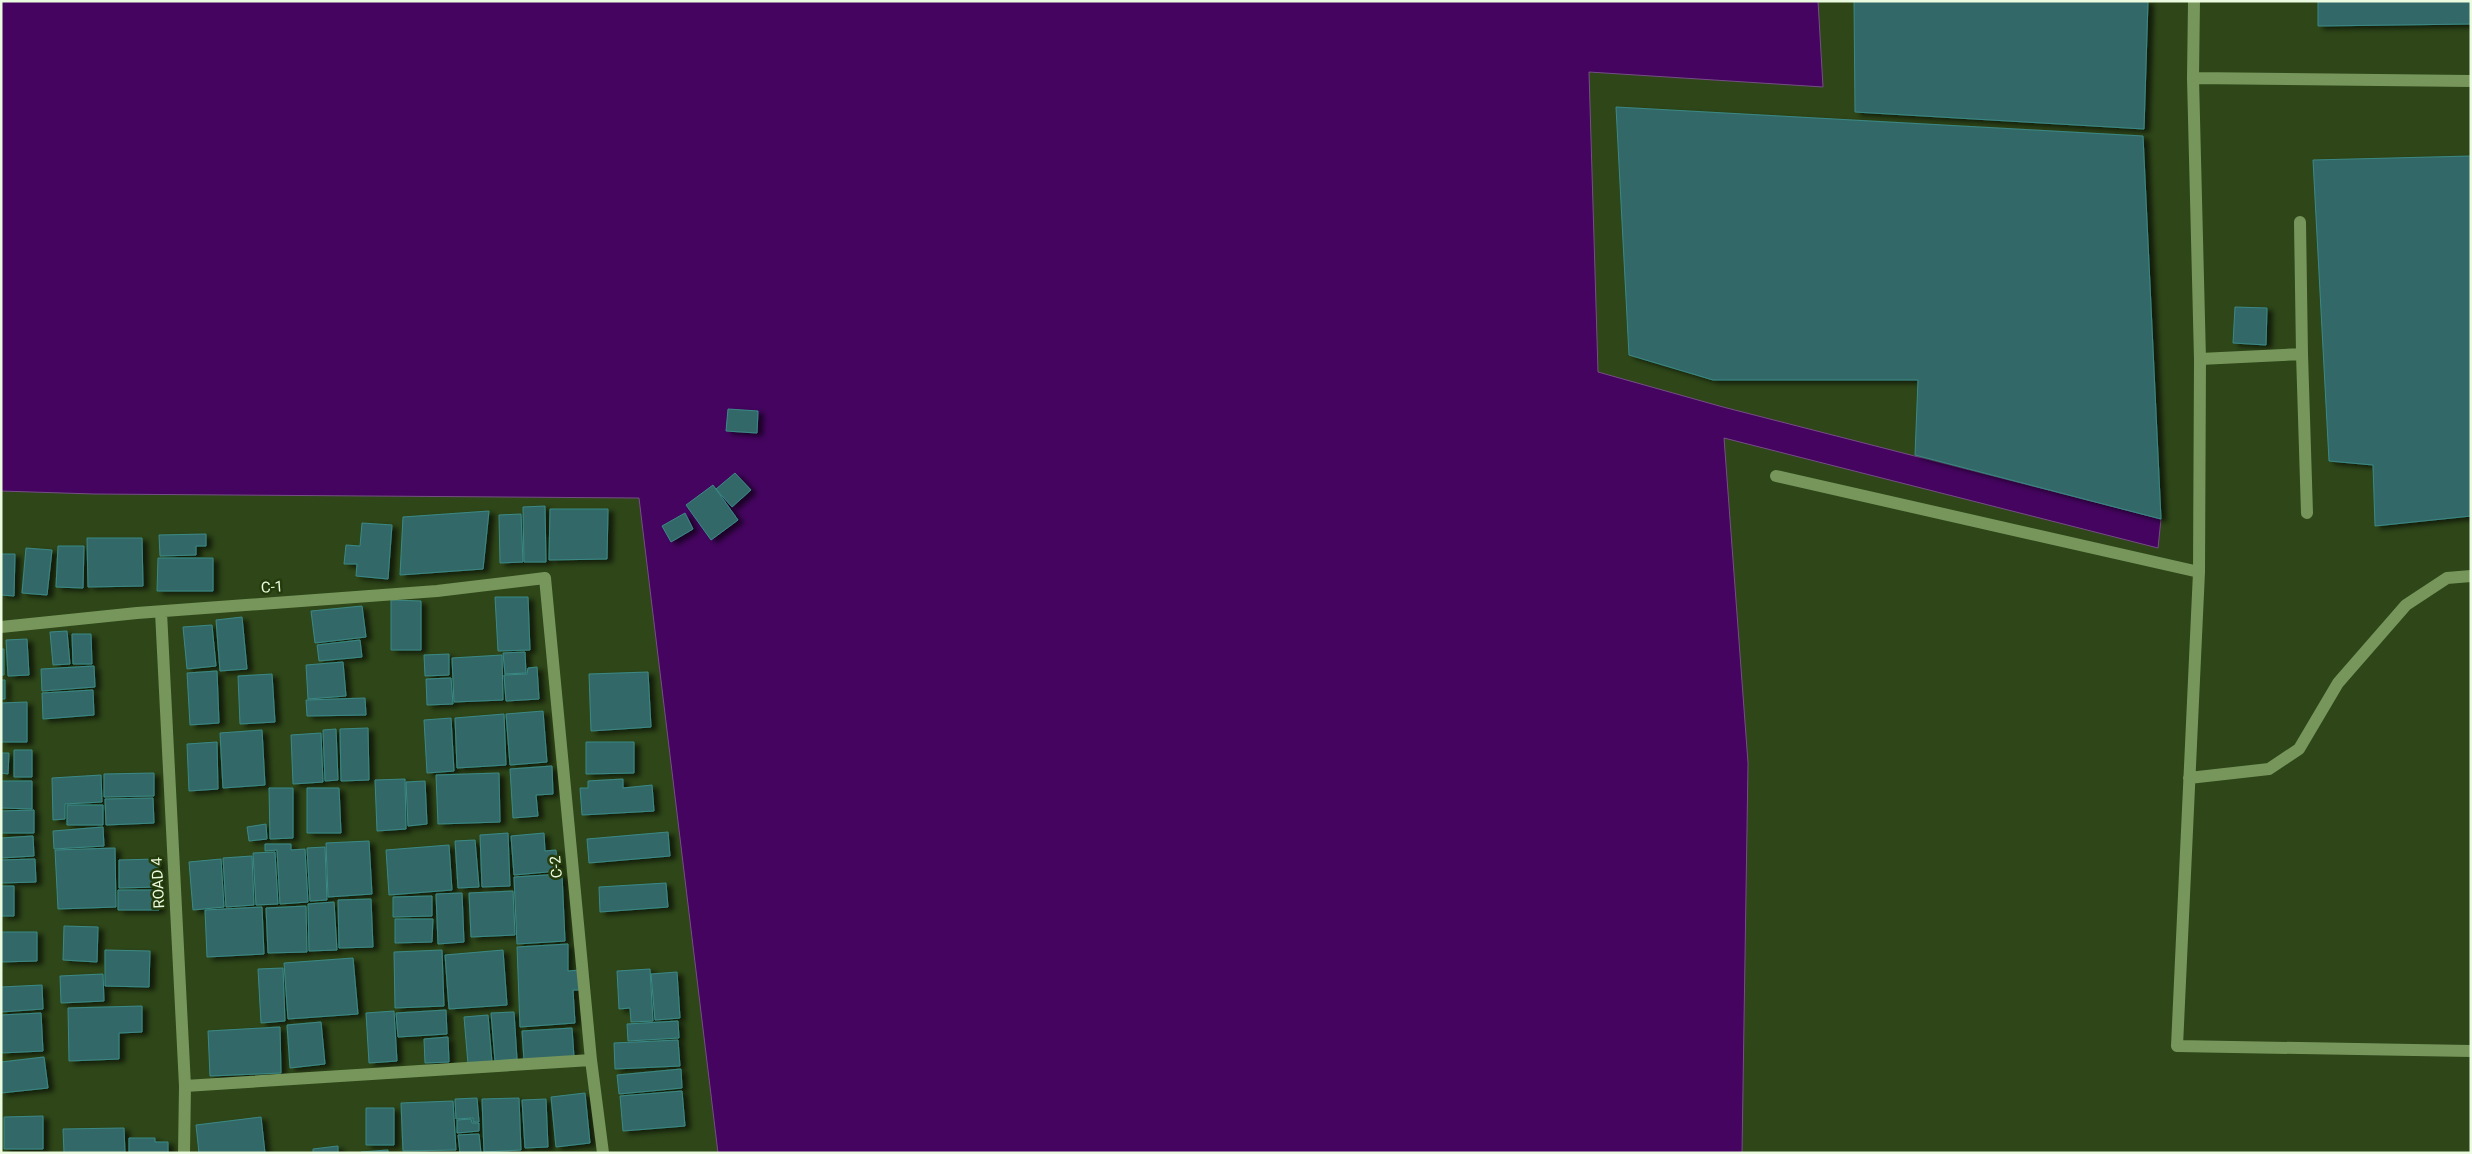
<svg xmlns="http://www.w3.org/2000/svg" width="2472" height="1154" viewBox="0 0 2472 1154" font-family="Roboto,sans-serif">
<defs>
<filter id="shadow"><feDropShadow dx="5.5" dy="3" stdDeviation="2.5" flood-color="#0009"/></filter>
</defs>
<rect width="100%" height="100%" fill="#2e4618"/>
<path fill="#44045f" stroke="#764e86" d="M 1,1 L 1818,1 L 1823,87 L 1589,72 L 1598,372 L 1723,407 L 2161,519 L 2158,548 L 1724,438 L 1748,763 L 1742,1153 L 718,1153 L 639,498 L 94,494 L 1,491 Z"/>
<path fill="#336967" stroke="#3b8987" filter="url(#shadow)" d="M 1854,1 L 2148,1 L 2144,129 L 1855,112 Z
M 2318,1 L 2471,1 L 2471,24 L 2318,26 Z
M 1616,107 L 2143,136 L 2161,519 L 1915,455 L 1918,380 L 1713,380 L 1629,355 Z
M 2471,156 L 2471,516 L 2375,526 L 2373,465 L 2329,461 L 2313,160 Z
M 2235,307 L 2267,308 L 2266,345 L 2233,343 Z
M 728,409 L 758,411 L 757,433 L 726,431 Z
M 735,473 L 751,490 L 732,507 L 716,489 Z
M 713,485 L 738,520 L 711,540 L 686,505 Z
M 545,506 L 546,562 L 524,562 L 523,507 Z
M 550,509 L 608,509 L 607,559 L 549,560 Z
M 489,511 L 483,569 L 400,575 L 403,517 Z
M 685,513 L 693,529 L 671,542 L 662,526 Z
M 521,514 L 523,562 L 500,563 L 499,515 Z
M 362,523 L 392,525 L 388,579 L 356,576 L 357,564 L 344,564 L 346,545 L 360,546 Z
M 206,534 L 206,546 L 196,546 L 196,555 L 160,556 L 159,535 Z
M 87,538 L 142,538 L 143,586 L 88,587 Z
M 58,546 L 84,546 L 83,588 L 56,587 Z
M 26,548 L 52,550 L 47,595 L 22,593 Z
M 1,554 L 15,554 L 14,596 L 1,595 Z
M 158,558 L 213,558 L 213,591 L 157,591 Z
M 495,597 L 528,597 L 530,650 L 498,651 Z
M 391,600 L 421,601 L 421,650 L 391,650 Z
M 362,606 L 366,637 L 315,643 L 311,611 Z
M 242,617 L 247,669 L 220,671 L 216,620 Z
M 212,625 L 216,666 L 187,669 L 183,627 Z
M 67,631 L 70,664 L 53,665 L 50,632 Z
M 72,634 L 91,634 L 92,664 L 73,664 Z
M 27,639 L 29,675 L 8,676 L 6,640 Z
M 360,640 L 362,657 L 319,661 L 317,645 Z
M 1,649 L 4,649 L 4,675 L 1,675 Z
M 525,652 L 526,673 L 505,674 L 503,653 Z
M 449,654 L 449,675 L 425,676 L 424,655 Z
M 502,655 L 503,700 L 454,702 L 452,658 Z
M 343,662 L 346,696 L 308,699 L 306,665 Z
M 94,666 L 95,687 L 42,691 L 41,669 Z
M 537,667 L 539,699 L 506,701 L 504,675 L 527,674 L 528,668 Z
M 217,671 L 219,723 L 190,725 L 187,673 Z
M 648,672 L 651,727 L 591,731 L 589,674 Z
M 272,674 L 275,722 L 240,724 L 238,676 Z
M 451,678 L 453,704 L 427,705 L 426,679 Z
M 1,680 L 5,680 L 5,699 L 1,699 Z
M 93,690 L 94,715 L 43,719 L 42,693 Z
M 365,698 L 366,715 L 307,716 L 306,700 Z
M 27,702 L 27,742 L 1,742 L 1,703 Z
M 543,711 L 547,762 L 510,765 L 506,714 Z
M 504,714 L 506,765 L 457,768 L 455,718 Z
M 451,718 L 454,771 L 427,773 L 424,720 Z
M 368,728 L 369,780 L 341,781 L 340,729 Z
M 336,729 L 338,780 L 325,781 L 323,730 Z
M 262,730 L 265,785 L 223,788 L 220,733 Z
M 321,733 L 323,782 L 293,784 L 291,735 Z
M 217,742 L 218,789 L 189,791 L 187,744 Z
M 586,742 L 634,742 L 634,773 L 586,774 Z
M 14,750 L 32,750 L 32,777 L 14,777 Z
M 1,753 L 9,753 L 8,774 L 1,773 Z
M 552,766 L 553,794 L 536,795 L 538,816 L 513,818 L 510,769 Z
M 154,773 L 154,796 L 104,797 L 104,774 Z
M 499,773 L 500,822 L 438,824 L 436,775 Z
M 101,775 L 102,802 L 65,804 L 65,819 L 53,820 L 52,778 Z
M 405,779 L 406,829 L 377,831 L 375,780 Z
M 623,779 L 623,788 L 652,785 L 654,811 L 582,815 L 580,788 L 588,788 L 588,781 Z
M 1,781 L 32,781 L 32,809 L 1,808 Z
M 425,781 L 427,824 L 408,826 L 406,782 Z
M 269,788 L 293,788 L 293,838 L 270,839 Z
M 307,788 L 339,788 L 341,833 L 307,833 Z
M 153,798 L 154,823 L 106,825 L 105,799 Z
M 67,805 L 103,805 L 103,825 L 67,825 Z
M 34,810 L 34,833 L 1,833 L 1,811 Z
M 266,824 L 267,839 L 249,841 L 247,827 Z
M 103,827 L 104,846 L 54,849 L 53,831 Z
M 668,832 L 670,856 L 589,863 L 587,839 Z
M 508,833 L 510,886 L 482,887 L 480,835 Z
M 544,833 L 545,851 L 556,850 L 558,871 L 514,875 L 511,836 Z
M 33,836 L 34,856 L 1,858 L 1,838 Z
M 475,840 L 479,887 L 458,888 L 455,841 Z
M 369,841 L 372,894 L 328,897 L 326,843 Z
M 265,844 L 291,844 L 291,850 L 305,849 L 308,902 L 280,904 L 277,850 L 265,851 Z
M 449,845 L 452,890 L 389,895 L 386,850 Z
M 325,847 L 327,900 L 310,901 L 307,848 Z
M 115,848 L 116,907 L 58,909 L 55,850 Z
M 275,852 L 278,904 L 256,905 L 253,853 Z
M 252,856 L 254,905 L 226,907 L 223,858 Z
M 35,859 L 36,882 L 1,883 L 1,860 Z
M 158,859 L 158,887 L 119,888 L 119,860 Z
M 221,859 L 224,907 L 193,910 L 189,862 Z
M 562,874 L 565,941 L 517,944 L 514,877 Z
M 666,883 L 668,907 L 600,912 L 599,887 Z
M 1,886 L 14,886 L 14,916 L 1,916 Z
M 118,890 L 159,890 L 159,910 L 118,910 Z
M 513,891 L 515,935 L 471,937 L 469,893 Z
M 462,893 L 464,942 L 438,944 L 436,894 Z
M 432,896 L 432,916 L 393,917 L 393,897 Z
M 371,899 L 373,947 L 339,948 L 338,900 Z
M 334,902 L 337,950 L 309,951 L 308,904 Z
M 306,906 L 307,952 L 268,953 L 266,908 Z
M 262,907 L 264,954 L 207,957 L 205,910 Z
M 395,919 L 433,919 L 432,942 L 395,943 Z
M 64,926 L 98,927 L 97,962 L 63,960 Z
M 1,932 L 37,932 L 37,961 L 1,962 Z
M 568,944 L 568,971 L 580,970 L 581,990 L 573,990 L 575,1023 L 520,1027 L 517,947 Z
M 105,950 L 150,951 L 149,987 L 105,986 Z
M 442,950 L 444,1006 L 395,1008 L 394,952 Z
M 503,950 L 507,1005 L 449,1009 L 445,955 Z
M 353,958 L 358,1014 L 288,1019 L 284,963 Z
M 283,968 L 285,1021 L 261,1023 L 258,969 Z
M 650,969 L 653,1021 L 631,1022 L 630,1008 L 619,1009 L 617,971 Z
M 677,972 L 680,1018 L 655,1020 L 651,974 Z
M 103,974 L 104,1001 L 61,1003 L 60,976 Z
M 42,985 L 43,1009 L 1,1012 L 1,987 Z
M 142,1006 L 142,1032 L 119,1033 L 119,1059 L 69,1061 L 68,1008 Z
M 446,1010 L 447,1034 L 398,1037 L 396,1013 Z
M 394,1011 L 397,1061 L 369,1063 L 366,1013 Z
M 514,1012 L 517,1059 L 495,1061 L 491,1013 Z
M 41,1013 L 43,1051 L 1,1053 L 1,1015 Z
M 488,1015 L 492,1062 L 468,1064 L 464,1017 Z
M 678,1021 L 679,1038 L 628,1041 L 627,1024 Z
M 321,1022 L 325,1064 L 290,1068 L 287,1025 Z
M 280,1027 L 281,1073 L 210,1076 L 208,1031 Z
M 572,1028 L 574,1057 L 524,1060 L 522,1031 Z
M 448,1037 L 449,1062 L 425,1063 L 424,1039 Z
M 678,1040 L 680,1066 L 615,1069 L 614,1043 Z
M 44,1057 L 48,1088 L 1,1093 L 1,1062 Z
M 681,1069 L 682,1088 L 619,1094 L 617,1075 Z
M 682,1091 L 685,1126 L 623,1131 L 620,1096 Z
M 585,1093 L 590,1143 L 556,1147 L 551,1097 Z
M 477,1098 L 479,1122 L 473,1122 L 473,1118 L 456,1119 L 455,1099 Z
M 519,1098 L 521,1150 L 484,1152 L 482,1099 Z
M 546,1099 L 548,1147 L 525,1148 L 522,1100 Z
M 453,1101 L 456,1150 L 403,1151 L 401,1103 Z
M 366,1108 L 394,1108 L 394,1145 L 366,1145 Z
M 43,1116 L 43,1149 L 4,1149 L 4,1117 Z
M 261,1117 L 265,1153 L 199,1153 L 196,1125 Z
M 471,1119 L 472,1123 L 479,1123 L 479,1131 L 457,1133 L 457,1120 Z
M 124,1128 L 125,1153 L 64,1153 L 63,1129 Z
M 479,1134 L 481,1153 L 460,1153 L 458,1135 Z
M 129,1138 L 155,1138 L 155,1142 L 168,1142 L 168,1153 L 129,1153 Z
M 338,1146 L 338,1153 L 313,1153 L 313,1149 Z
M 388,1150 L 388,1153 L 361,1153 L 361,1152 Z"/>
<g fill="none" stroke-linecap="round" stroke-linejoin="round">
<path stroke="#76965b" stroke-width="12" d="M 2194,1 L 2193,78 L 2200,359 L 2199,572 L 2177,1046 L 2471,1051
M 2193,78 L 2471,81
M 2300,222 L 2302,354
M 2200,359 L 2302,354 L 2307,513
M 1776,476 L 2199,572
M 161,612 L 185,1086 L 184,1153
M 1,627 L 137,613 L 437,591 L 545,578 L 591,1060 L 603,1153
M 2189,778 L 2269,769 L 2299,749 L 2338,683 L 2406,605 L 2447,578 L 2471,576
M 185,1086 L 591,1060"/>
</g>
<g text-anchor="middle" stroke-width="5" stroke-linejoin="round" paint-order="stroke">
<g font-size="15" fill="#ebfbe0" stroke="#243b0c">
<text transform="translate(272 587) rotate(-4)" y="5">C-1</text>
<text transform="translate(556 867) rotate(-95)" y="5">C-2</text>
<text transform="translate(158 883) rotate(-93)" y="5">ROAD 4</text>
</g>
</g>
<rect width="2472" height="1154" fill="none" stroke="#ebfbe0" stroke-width="5"/>
</svg>
